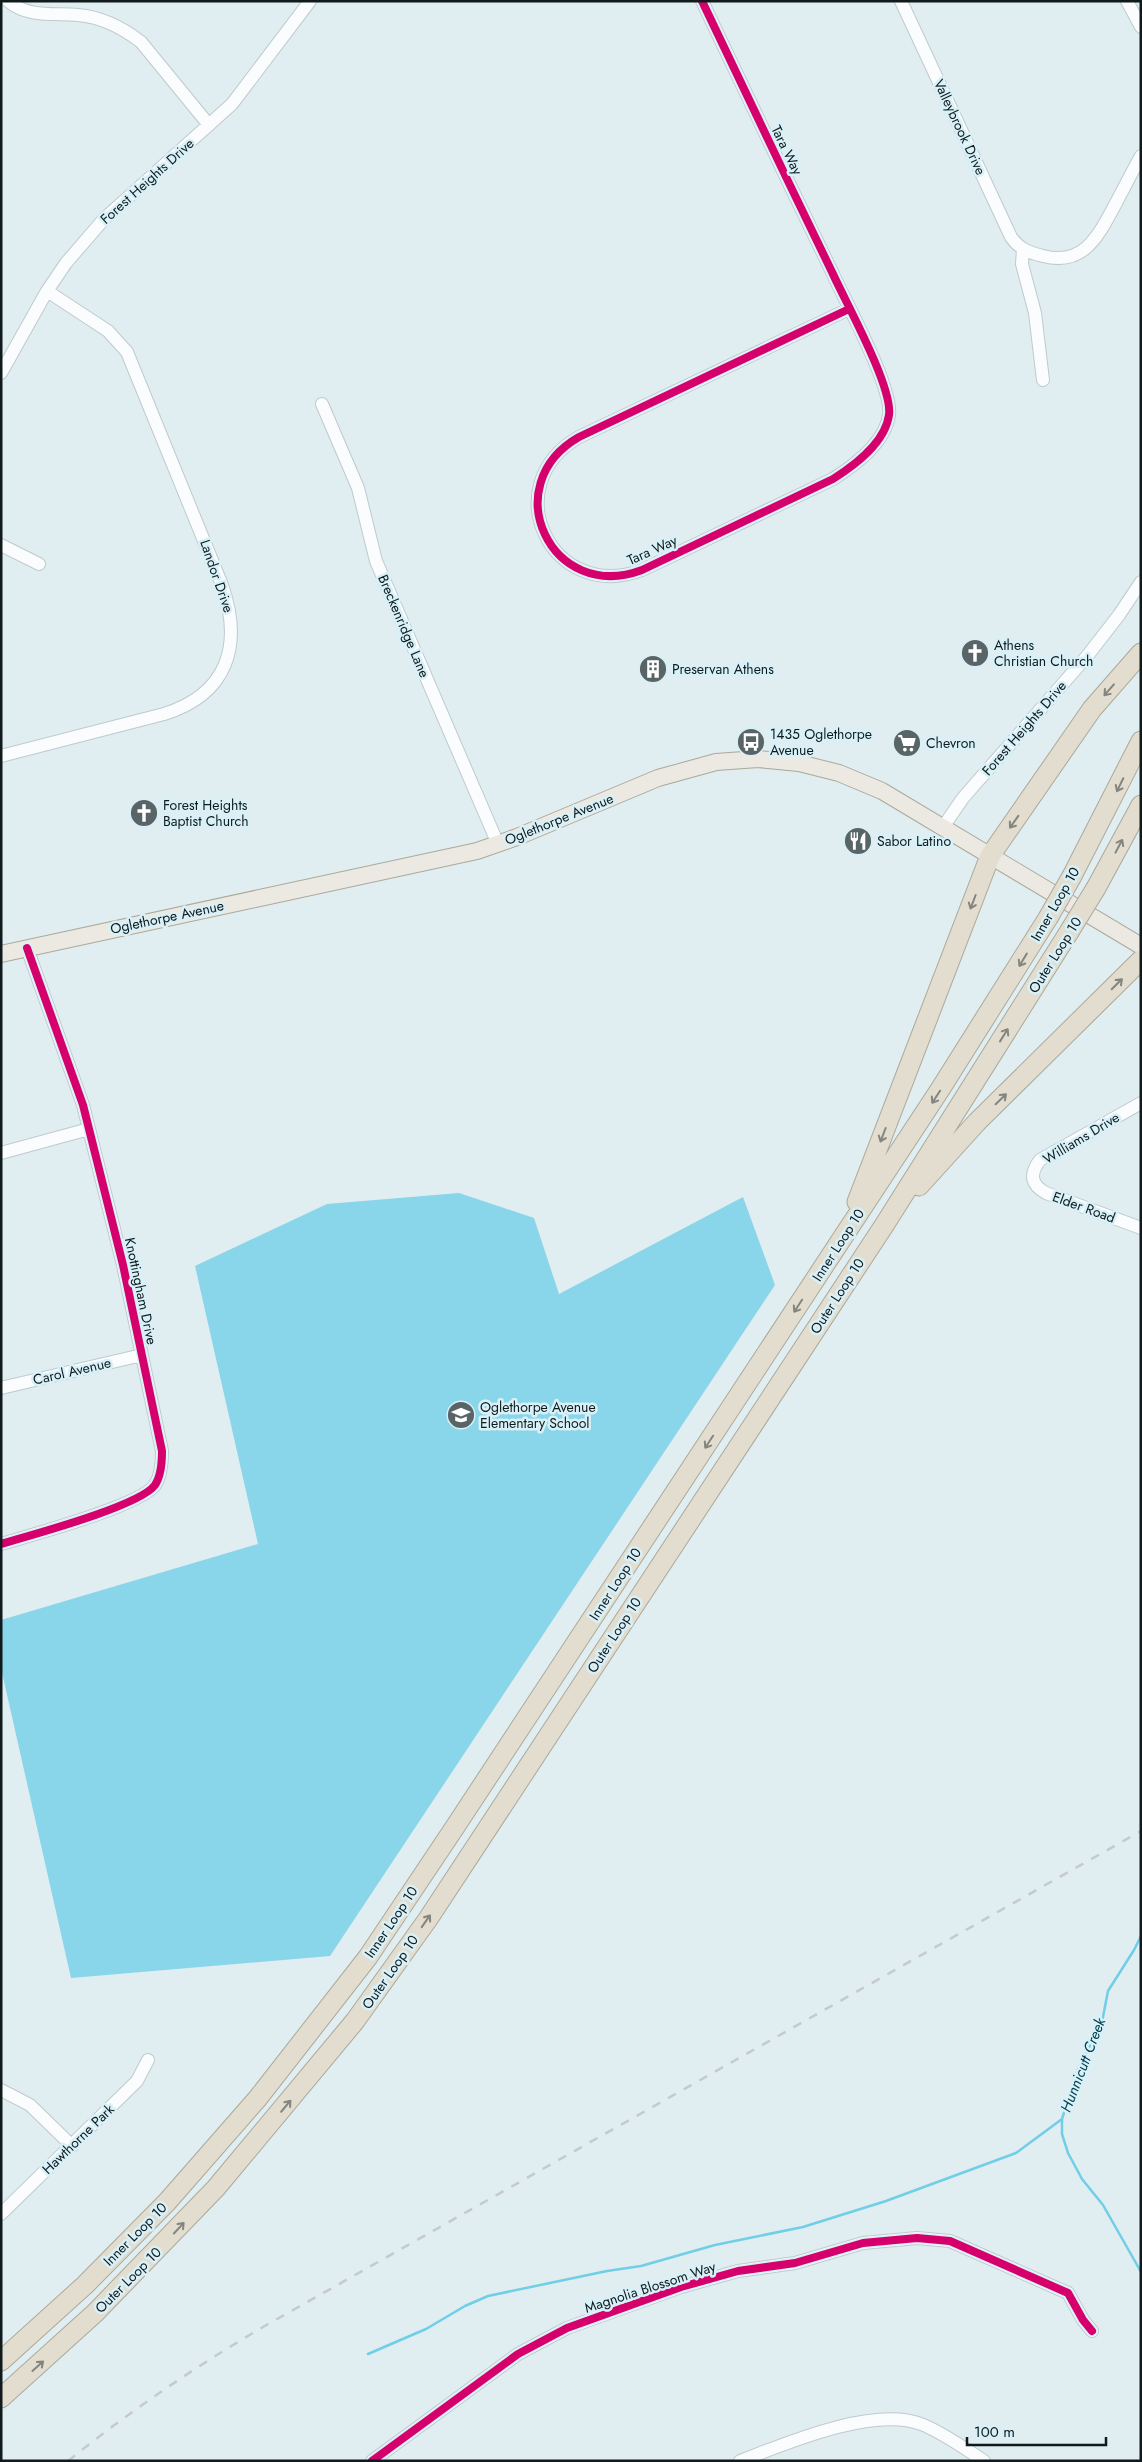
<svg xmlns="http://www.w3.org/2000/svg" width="1142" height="2462" viewBox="0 0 1142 2462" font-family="Jost,sans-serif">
<rect width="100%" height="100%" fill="#e0edf1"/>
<path fill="#89d5e9" d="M 459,1193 L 534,1218 L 559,1294 L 743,1197 L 775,1285 L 330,1956 L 71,1978 L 1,1668 L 1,1620 L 258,1544 L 195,1266 L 327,1204 Z"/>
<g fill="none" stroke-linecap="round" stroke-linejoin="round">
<path stroke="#70cee6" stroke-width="2.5" d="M 1141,1936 L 1134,1950 L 1108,1991 L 1102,2022 L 1078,2069 L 1062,2119 L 1062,2134 L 1068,2153 L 1082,2179 L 1103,2205 L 1141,2272
M 368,2354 L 426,2329 L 465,2306 L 488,2296 L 607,2271 L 641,2266 L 715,2245 L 803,2227 L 886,2201 L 1016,2153 L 1062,2119"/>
<defs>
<path id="minor" d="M 8,1 C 29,18 53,13 78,15 C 101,17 123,28 141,42 L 209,125
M 702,1 C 745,91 788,182 832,272 C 845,301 893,387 889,415 C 885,443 855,465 833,479 L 642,570 C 551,604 495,485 579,437 L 849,309
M 901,1 L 1011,237 C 1019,249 1030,253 1043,256 C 1085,267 1099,234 1116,203 C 1124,188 1132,172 1141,156
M 1127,1 L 1141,27
M 1023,249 L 1022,264 L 1035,313 L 1043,380
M 1,373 L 47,291 L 66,263 L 104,219 L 232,104 L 310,1
M 322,404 L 358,488 L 376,561 L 498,844
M 1,545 L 39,564
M 1,756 L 164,714 C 228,694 243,645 222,585 L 127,352 L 108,331 L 47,291
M 943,827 L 963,798 L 1088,655 L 1119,615 L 1141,582
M 1141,1103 L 1040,1160 C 1029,1174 1031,1185 1046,1193 L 1141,1228
M 1,1153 L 89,1129
M 1,1388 L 142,1355
M 1,1544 C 31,1535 140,1506 155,1485 C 161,1476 162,1462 162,1451 L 123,1265 L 83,1105 L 27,948
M 1,2090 L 30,2105 L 72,2146
M 1,2214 L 137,2081 L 148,2060
M 372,2461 L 518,2354 L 567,2328 L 681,2287 L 738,2271 L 795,2263 L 863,2243 L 917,2238 L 950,2241 L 1068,2293 L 1083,2320 L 1092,2331
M 740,2461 C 787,2443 873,2406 921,2424 C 942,2432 964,2448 984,2461"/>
<path id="major" d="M 1,954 L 477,851 L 517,837 L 658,778 L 716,762 L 758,759 L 799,763 L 839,773 L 882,791 L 1141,946"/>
<path id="highway" d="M 1072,876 L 1141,741
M 1096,888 L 1141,805
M 919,1186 L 977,1122 L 1141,960
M 857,1202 L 990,856 L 1092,709 L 1141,653
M 1,2361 L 85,2285 L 167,2202 L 258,2098 L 368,1957 L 455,1827 L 941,1088 L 1048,918
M 1,2398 L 95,2313 L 216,2188 L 355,2021 L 428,1919 L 885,1224 L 1069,932"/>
</defs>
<use href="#minor" stroke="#bfcacd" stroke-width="14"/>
<use href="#major" stroke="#aaa99b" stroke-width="18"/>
<use href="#highway" stroke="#aaa99b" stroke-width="21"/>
<use href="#minor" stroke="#fafcfd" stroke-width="12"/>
<use href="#major" stroke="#ebe9e1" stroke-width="16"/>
<use href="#highway" stroke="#e2ddce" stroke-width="19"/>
<path stroke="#c6cacb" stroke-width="2.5" stroke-dasharray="9 9" stroke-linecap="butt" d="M 68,2461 C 130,2411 195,2367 263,2327 L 1141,1831"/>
<defs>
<path id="highway-bridge" d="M 1048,918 L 1072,876
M 1069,932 L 1096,888"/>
</defs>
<use href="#highway-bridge" stroke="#aaa99b" stroke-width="21" stroke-linecap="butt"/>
<use href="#highway-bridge" stroke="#e2ddce" stroke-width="19"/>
<defs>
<path id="cycleway" d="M 702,1 C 745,91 788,182 832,272 C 845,301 893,387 889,415 C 885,443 855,465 833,479 L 642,570 C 551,604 495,485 579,437 L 849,309
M 1,1544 C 31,1535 140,1506 155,1485 C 161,1476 162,1462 162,1451 L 123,1265 L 83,1105 L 27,948
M 372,2461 L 518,2354 L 567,2328 L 681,2287 L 738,2271 L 795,2263 L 863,2243 L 917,2238 L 950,2241 L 1068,2293 L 1083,2320 L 1092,2331"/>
</defs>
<use href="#cycleway" stroke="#d8f1f9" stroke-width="11"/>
<use href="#cycleway" stroke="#d6006c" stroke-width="8"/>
</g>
<defs><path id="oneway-shaft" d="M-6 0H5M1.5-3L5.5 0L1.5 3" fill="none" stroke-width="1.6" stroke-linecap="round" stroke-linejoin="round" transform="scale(1.25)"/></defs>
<g stroke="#84857e">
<use href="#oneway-shaft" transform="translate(1109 690) rotate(131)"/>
<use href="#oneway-shaft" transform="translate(1120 785) rotate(116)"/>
<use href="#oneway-shaft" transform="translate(1014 822) rotate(125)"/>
<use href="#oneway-shaft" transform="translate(1119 846) rotate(-62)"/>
<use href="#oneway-shaft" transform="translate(973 902) rotate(111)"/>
<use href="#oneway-shaft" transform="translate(1023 960) rotate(121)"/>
<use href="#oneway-shaft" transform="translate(1117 984) rotate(-45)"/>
<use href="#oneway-shaft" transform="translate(1004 1035) rotate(-58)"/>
<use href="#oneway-shaft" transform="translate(936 1097) rotate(123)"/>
<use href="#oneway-shaft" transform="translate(1001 1099) rotate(-44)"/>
<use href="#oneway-shaft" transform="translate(883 1135) rotate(111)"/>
<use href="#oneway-shaft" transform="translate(798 1306) rotate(123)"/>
<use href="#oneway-shaft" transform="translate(709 1442) rotate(123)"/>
<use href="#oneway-shaft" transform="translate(426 1921) rotate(-55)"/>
<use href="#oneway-shaft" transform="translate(286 2106) rotate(-50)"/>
<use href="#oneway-shaft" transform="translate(179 2228) rotate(-47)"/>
<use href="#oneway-shaft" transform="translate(38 2366) rotate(-42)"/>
</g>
<defs>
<symbol id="church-disc" viewBox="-11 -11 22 22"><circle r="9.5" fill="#596467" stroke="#d8f1f9"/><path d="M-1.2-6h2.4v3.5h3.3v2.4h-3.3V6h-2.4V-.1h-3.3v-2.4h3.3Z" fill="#fff"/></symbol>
<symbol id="building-disc" viewBox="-11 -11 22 22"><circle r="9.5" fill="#596467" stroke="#d8f1f9"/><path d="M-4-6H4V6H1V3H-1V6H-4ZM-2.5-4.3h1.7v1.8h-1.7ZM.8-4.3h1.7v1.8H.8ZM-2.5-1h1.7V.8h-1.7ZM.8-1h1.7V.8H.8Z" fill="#fff"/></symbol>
<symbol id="bus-disc" viewBox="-11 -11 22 22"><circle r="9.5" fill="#596467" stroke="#d8f1f9"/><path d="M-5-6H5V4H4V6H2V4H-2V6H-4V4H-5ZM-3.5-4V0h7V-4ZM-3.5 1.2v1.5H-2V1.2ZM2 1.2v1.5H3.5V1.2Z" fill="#fff"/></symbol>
<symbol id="supermarket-disc" viewBox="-11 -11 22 22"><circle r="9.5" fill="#596467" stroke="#d8f1f9"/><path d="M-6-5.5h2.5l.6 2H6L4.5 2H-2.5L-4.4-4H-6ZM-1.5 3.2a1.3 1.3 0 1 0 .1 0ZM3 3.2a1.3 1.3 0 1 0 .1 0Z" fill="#fff"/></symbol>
<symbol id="restaurant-disc" viewBox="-11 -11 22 22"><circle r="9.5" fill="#596467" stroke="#d8f1f9"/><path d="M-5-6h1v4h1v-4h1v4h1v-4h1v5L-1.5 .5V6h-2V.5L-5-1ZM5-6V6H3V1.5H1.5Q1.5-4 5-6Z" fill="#fff"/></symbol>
<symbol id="school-disc" viewBox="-11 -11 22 22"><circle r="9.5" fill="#596467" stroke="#d8f1f9"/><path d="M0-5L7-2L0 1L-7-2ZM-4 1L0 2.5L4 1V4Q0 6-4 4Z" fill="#fff"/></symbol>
</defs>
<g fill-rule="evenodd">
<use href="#church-disc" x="959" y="637" width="32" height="32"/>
<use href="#building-disc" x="637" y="653" width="32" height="32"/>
<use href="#bus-disc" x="735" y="726" width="32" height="32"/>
<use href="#supermarket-disc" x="891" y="727" width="32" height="32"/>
<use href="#church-disc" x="128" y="797" width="32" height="32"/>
<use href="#restaurant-disc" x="842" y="825" width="32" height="32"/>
<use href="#school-disc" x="445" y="1399" width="32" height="32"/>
</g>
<g text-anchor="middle" stroke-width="5" stroke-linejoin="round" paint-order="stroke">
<g font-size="14" fill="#101a1c" stroke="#d8f1f9">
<text transform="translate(960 127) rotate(65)" y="5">Valleybrook Drive</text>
<text transform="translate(787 150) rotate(64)" y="5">Tara Way</text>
<text transform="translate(147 181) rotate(-42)" y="5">Forest Heights Drive</text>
<text transform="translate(652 550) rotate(-24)" y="5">Tara Way</text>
<text transform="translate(217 576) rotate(71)" y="5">Landor Drive</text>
<text transform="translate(404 626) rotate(67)" y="5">Breckenridge Lane</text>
<text transform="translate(1024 728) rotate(-49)" y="5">Forest Heights Drive</text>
<text transform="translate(559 819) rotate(-22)" y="5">Oglethorpe Avenue</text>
<text transform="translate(1055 904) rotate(-60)" y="5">Inner Loop 10</text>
<text transform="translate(167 917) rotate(-12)" y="5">Oglethorpe Avenue</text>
<text transform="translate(1055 955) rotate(-58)" y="5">Outer Loop 10</text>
<text transform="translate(1081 1138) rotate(-31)" y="5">Williams Drive</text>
<text transform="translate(1084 1207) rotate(20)" y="5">Elder Road</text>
<text transform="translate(838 1245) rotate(-57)" y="5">Inner Loop 10</text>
<text transform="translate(141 1291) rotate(78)" y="5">Knottingham Drive</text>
<text transform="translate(837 1296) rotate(-57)" y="5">Outer Loop 10</text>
<text transform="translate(72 1371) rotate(-13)" y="5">Carol Avenue</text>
<text transform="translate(615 1584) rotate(-57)" y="5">Inner Loop 10</text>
<text transform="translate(614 1635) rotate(-57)" y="5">Outer Loop 10</text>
<text transform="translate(391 1922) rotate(-56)" y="5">Inner Loop 10</text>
<text transform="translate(390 1972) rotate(-55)" y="5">Outer Loop 10</text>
<text transform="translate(78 2139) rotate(-44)" y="5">Hawthorne Park</text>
<text transform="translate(135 2234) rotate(-45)" y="5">Inner Loop 10</text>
<text transform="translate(128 2280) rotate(-45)" y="5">Outer Loop 10</text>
<text transform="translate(650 2287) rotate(-18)" y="5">Magnolia Blossom Way</text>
</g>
<g font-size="14" fill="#101a1c" stroke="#d8f1f9" text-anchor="start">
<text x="994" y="650">Athens<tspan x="994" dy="16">Christian Church</tspan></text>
<text x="672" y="674">Preservan Athens</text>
<text x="770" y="739">1435 Oglethorpe<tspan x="770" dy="16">Avenue</tspan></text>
<text x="926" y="748">Chevron</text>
<text x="163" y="810">Forest Heights<tspan x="163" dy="16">Baptist Church</tspan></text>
<text x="877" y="846">Sabor Latino</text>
<text x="480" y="1412">Oglethorpe Avenue<tspan x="480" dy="16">Elementary School</tspan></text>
</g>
<g font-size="15" font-style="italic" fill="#003c49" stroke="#d8f1f9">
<text transform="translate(1083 2065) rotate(-69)" y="5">Hunnicutt Creek</text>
</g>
</g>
<rect width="1142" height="2462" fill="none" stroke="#101a1c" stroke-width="5"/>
<path d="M967 2437v8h139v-8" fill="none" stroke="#101a1c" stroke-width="2.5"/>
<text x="974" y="2437" font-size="15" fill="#101a1c" stroke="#d8f1f9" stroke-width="4" paint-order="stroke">100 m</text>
</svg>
